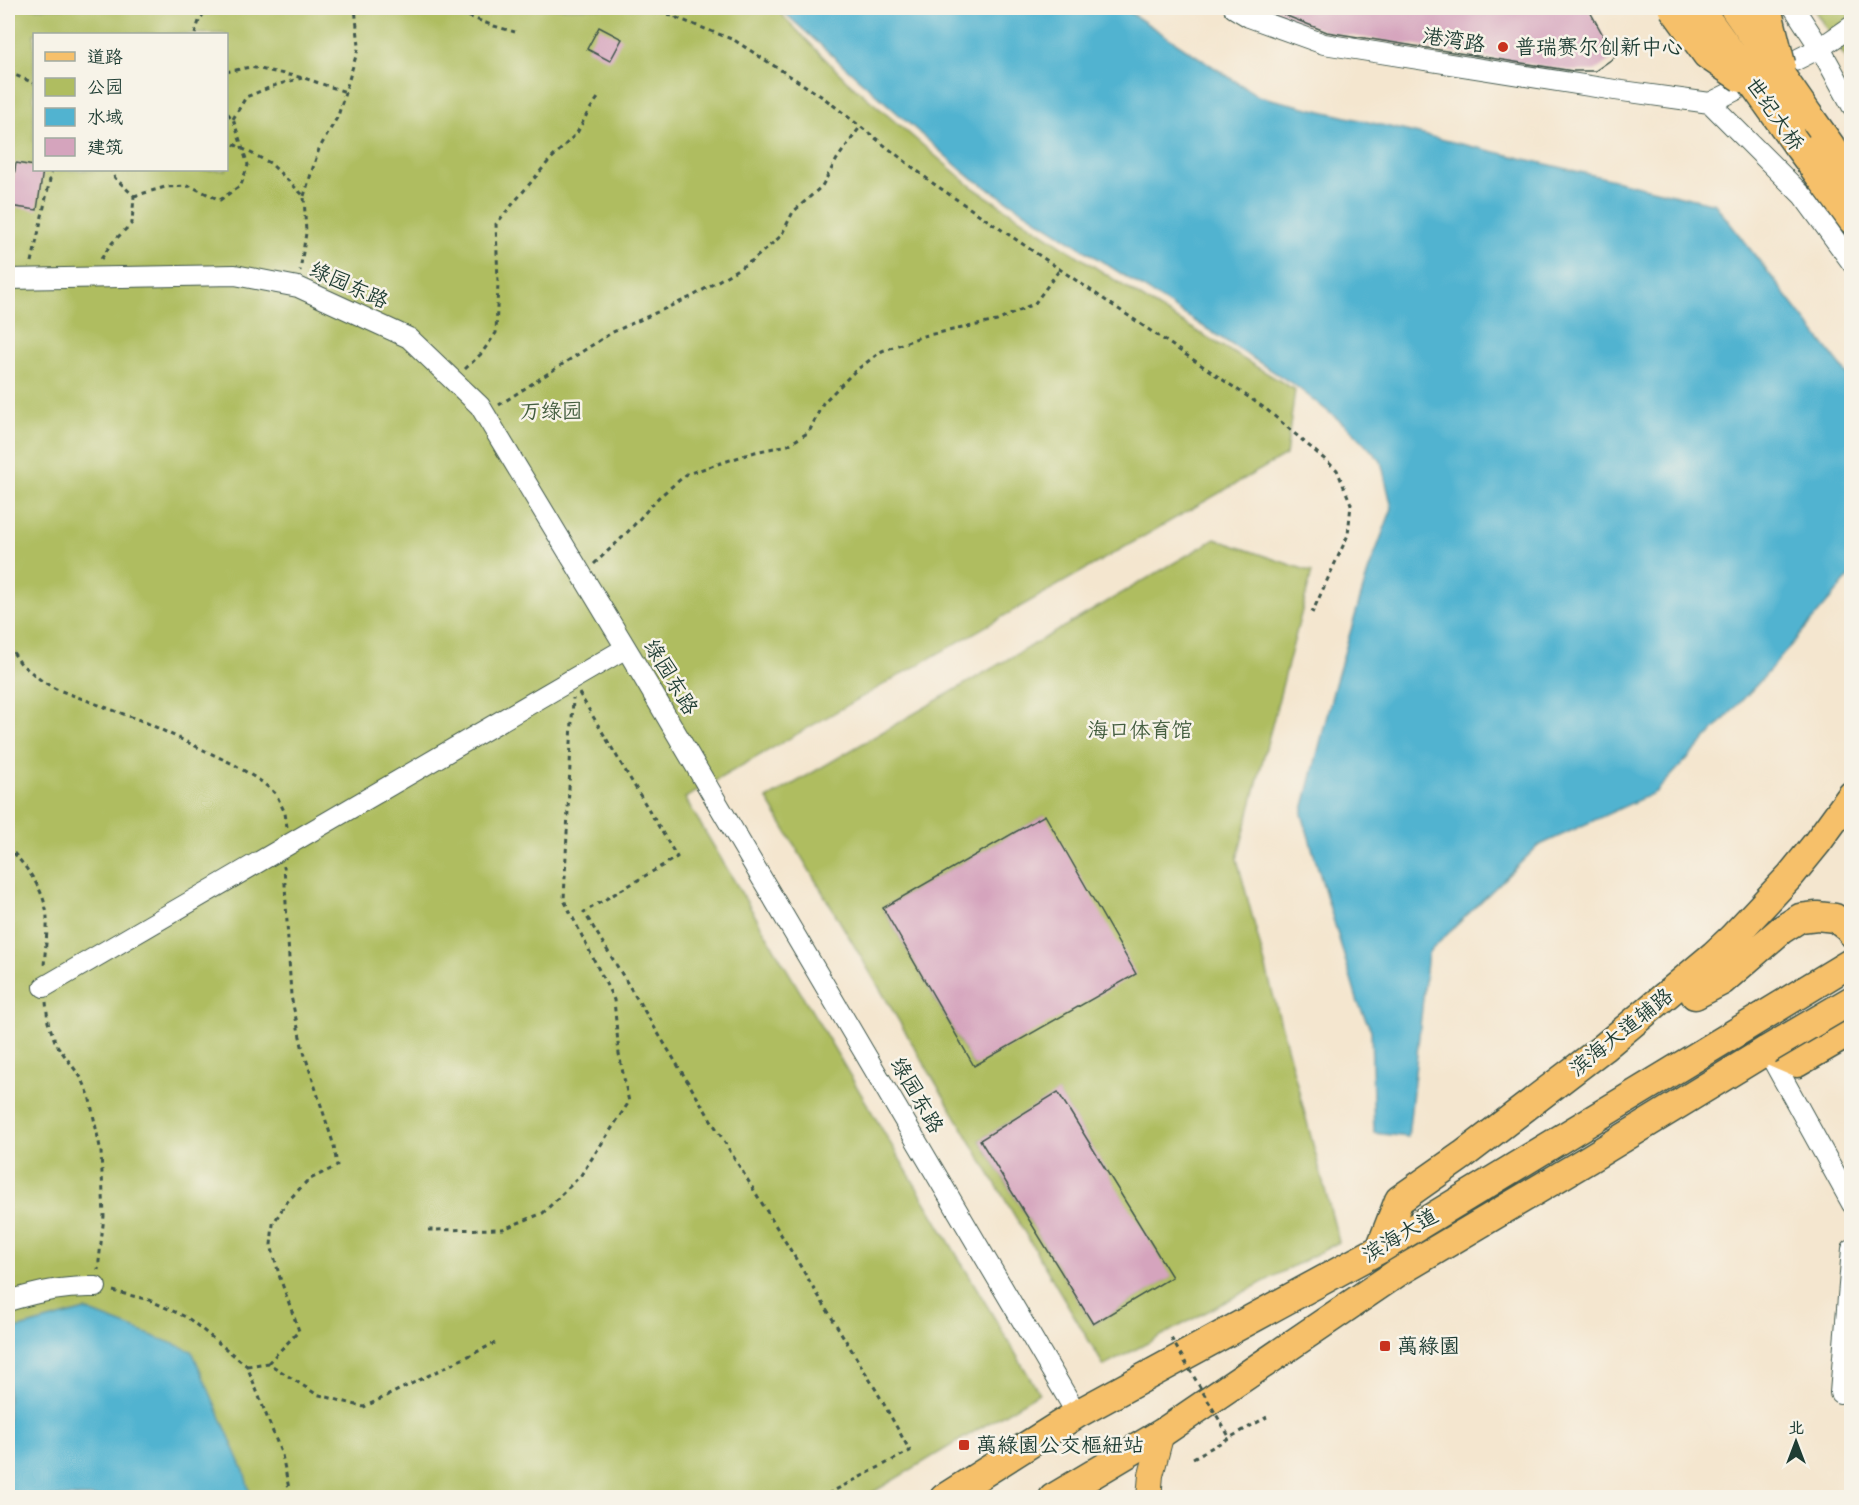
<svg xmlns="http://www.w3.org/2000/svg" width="1859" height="1505" viewBox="0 0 1859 1505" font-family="'Architects Daughter','LXGW WenKai TC',sans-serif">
<rect width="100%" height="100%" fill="#f7f3e8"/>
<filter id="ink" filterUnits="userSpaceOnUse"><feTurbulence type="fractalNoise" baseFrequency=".0167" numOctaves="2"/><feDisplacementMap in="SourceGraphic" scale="12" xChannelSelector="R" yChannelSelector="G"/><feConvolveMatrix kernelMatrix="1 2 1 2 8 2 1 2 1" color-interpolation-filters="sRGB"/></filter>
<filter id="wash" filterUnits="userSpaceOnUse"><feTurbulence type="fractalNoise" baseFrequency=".008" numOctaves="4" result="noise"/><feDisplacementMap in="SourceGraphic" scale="24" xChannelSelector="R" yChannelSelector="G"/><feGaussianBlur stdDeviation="1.35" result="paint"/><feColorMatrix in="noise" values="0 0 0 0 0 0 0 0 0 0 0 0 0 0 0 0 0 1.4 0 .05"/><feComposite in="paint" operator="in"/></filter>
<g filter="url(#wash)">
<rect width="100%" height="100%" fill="#f4e6cf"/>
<path fill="#afbd60" stroke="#677d4a" stroke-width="1.5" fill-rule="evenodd" d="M 8,8 L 775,8 L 846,80 L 972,187 L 1150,303 L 1295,390 L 1286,455 L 685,798 L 1039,1393 L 865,1497 L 249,1497 L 85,1310 L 8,1331 ZM 34,34 L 226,34 L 226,170 L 34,170 Z
M 1813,8 L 1851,8 L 1851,67 Z
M 1215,539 L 1312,572 L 1237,859 L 1339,1242 L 1104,1366 L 767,799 ZM 1044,816 L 974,1066 L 883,908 ZM 1058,1093 L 1171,1277 L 1093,1324 L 980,1140 Z"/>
<path fill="#51b3d0" stroke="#387882" stroke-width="1.5" d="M 779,8 L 1123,8 L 1258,96 L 1715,204 L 1851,379 L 1851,575 L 1763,678 L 1656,792 L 1538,846 L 1428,953 L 1408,1137 L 1374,1133 L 1371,1030 L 1358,1003 L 1302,814 L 1335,684 L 1368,572 L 1392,508 L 1381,461 L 1354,432 L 1296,386 L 966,174 Z
M 85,1310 L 192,1351 L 244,1471 L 251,1497 L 8,1497 L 8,1331 Z"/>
<g id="blocks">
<path fill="#d5a4bd" d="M 1267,8 L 1588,8 L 1615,57 L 1595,71 L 1573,71 L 1327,32 Z
M 599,27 L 622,39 L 610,61 L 587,49 Z
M 16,163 L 34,166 L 34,170 L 43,170 L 37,210 L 9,206 Z
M 1045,815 L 1136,974 L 974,1066 L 883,908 Z
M 1058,1092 L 1172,1277 L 1093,1324 L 980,1140 Z"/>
</g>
</g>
<g filter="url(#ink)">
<use href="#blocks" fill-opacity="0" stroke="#3f564b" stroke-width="1.5"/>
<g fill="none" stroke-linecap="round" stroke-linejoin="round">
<defs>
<path id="minor" d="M 1234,8 L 1249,17 L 1324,44 L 1615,90 L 1710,103 L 1803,196 L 1852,263
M 1794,8 L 1820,48 L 1852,106
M 1710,103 L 1820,48 L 1852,26
M 8,279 L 235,275 L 298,287 L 409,338 L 480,406 L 632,658 L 1077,1414
M 44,987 L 626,648
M 1767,1050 L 1852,1204
M 8,1301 C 39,1292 63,1286 96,1287
M 1840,1393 L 1852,1249"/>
<path id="major" d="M 1149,1498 L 1151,1475 L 1162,1433"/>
<path id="highway" d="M 1810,117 L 1852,176
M 1797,145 L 1852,220
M 1695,995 L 1722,981 L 1781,930 L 1800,918 L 1817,916 L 1835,918 L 1848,928 L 1852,933
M 1380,1249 L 1399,1200 L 1463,1155 L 1603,1048 L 1714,955 L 1732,938 L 1791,875 L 1817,843 L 1852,795
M 944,1498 L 1077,1414 L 1380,1249 L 1852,962
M 1053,1498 L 1162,1433 L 1397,1273 L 1589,1159 L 1767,1050 L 1797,1063 L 1852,1031"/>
</defs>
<use href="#minor" stroke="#3f564b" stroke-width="22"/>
<use href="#major" stroke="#3f564b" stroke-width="26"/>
<use href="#highway" stroke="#3f564b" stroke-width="31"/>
<path stroke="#3f564b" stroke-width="3" stroke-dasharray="4.5 4.5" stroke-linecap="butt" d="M 407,8 L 446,8 L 494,26 L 515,32
M 651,8 L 734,40 L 824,98 L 934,184 L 1266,409 L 1337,470 L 1351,504 L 1348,535 L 1312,613
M 675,8 L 676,18
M 195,34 L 199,21 L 207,8
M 8,72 L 34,83
M 226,72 L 250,67 L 304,78 L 346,92
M 233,119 L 246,97 L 276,85 L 302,78
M 226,140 L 270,163 L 304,196 L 306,233 L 300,271
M 134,196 L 165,187 L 190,186 L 220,200 L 241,185 L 248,165 L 233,119 L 226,112
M 304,196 L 319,149 L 338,116 L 359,46 L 355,8
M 101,259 L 112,243 L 132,223 L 134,196 L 115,178 L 111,170
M 32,262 L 52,170
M 465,369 L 481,354 L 496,333 L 498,283 L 496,224 L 548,162 L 577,133 L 588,112 L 600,95
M 499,405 L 611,333 L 693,296 L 753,260 L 781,236 L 793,212 L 822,186 L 837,159 L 860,127
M 594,564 L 625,535 L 659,497 L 687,474 L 755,452 L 788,445 L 809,432 L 823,403 L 855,371 L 882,351 L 923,336 L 997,321 L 1035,303 L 1060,269
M 8,645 L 21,664 L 42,681 L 56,689 L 145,722 L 235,765 L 262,782 L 276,794 L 285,813 L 287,827
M 579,693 L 677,857 L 584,912 L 876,1390 L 910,1451 L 820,1498
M 8,846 C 24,865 41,884 46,909 C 49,924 45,950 44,966
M 46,1002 L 48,1022 L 56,1044 L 82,1079 L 89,1095 L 101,1152 L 104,1216 L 98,1270
M 428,1230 L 503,1229 L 543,1213 L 581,1175 L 629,1102 L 619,1054 L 614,1000 L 564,900 L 573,698
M 113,1291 L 149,1300 L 188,1318 L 247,1366 L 282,1455 L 291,1498
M 268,1363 L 299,1331 L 280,1278 L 271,1245 L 273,1224 L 286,1203 L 308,1180 L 337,1166 L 334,1146 L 302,1046 L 291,996 L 284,866
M 247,1366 L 268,1363 L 316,1394 L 364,1407 L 495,1343
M 1193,1458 L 1267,1417"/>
<use href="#minor" stroke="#fff" stroke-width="20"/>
<use href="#major" stroke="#f6c06b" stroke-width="24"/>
<use href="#highway" stroke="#f6c06b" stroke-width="28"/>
<defs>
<path id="highway-bridge" d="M 1673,8 L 1707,55 L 1741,78
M 1699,8 L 1797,145
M 1734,8 L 1810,117
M 1767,8 L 1781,64
M 1767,1050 L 1852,1000"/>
</defs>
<use href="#highway-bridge" stroke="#3f564b" stroke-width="31" stroke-linecap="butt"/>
<path stroke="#3f564b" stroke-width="3" stroke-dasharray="4.5 4.5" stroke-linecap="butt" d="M 1171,1338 L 1230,1438"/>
<use href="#highway-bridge" stroke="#f6c06b" stroke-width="28"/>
</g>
</g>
<g fill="#c8321e" stroke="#f7f3e8" stroke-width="2">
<circle cx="1503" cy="47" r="6"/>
<rect x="1379" y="1340" width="12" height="12" rx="3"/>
<rect x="958" y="1439" width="12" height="12" rx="3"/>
</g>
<g text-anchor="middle" stroke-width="5" stroke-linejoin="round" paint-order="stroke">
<g font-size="21" fill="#1f3d34" stroke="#f7f3e8">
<text transform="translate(1454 40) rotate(9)" y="7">港湾路</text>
<text transform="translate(1775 114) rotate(55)" y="7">世纪大桥</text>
<text transform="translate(349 285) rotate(24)" y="7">绿园东路</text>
<text transform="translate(671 677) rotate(59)" y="7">绿园东路</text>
<text transform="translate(1621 1032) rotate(-39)" y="7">滨海大道辅路</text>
<text transform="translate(917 1095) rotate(60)" y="7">绿园东路</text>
<text transform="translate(1400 1235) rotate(-31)" y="7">滨海大道</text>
</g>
<g font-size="21" fill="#1f3d34" stroke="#f7f3e8" text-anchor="start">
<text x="1515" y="54">普瑞赛尔创新中心</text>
<text x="1397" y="1353">萬綠園</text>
<text x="976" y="1452">萬綠園公交樞紐站</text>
</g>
<g font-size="21" fill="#435d3f" stroke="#f7f3e8">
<text x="551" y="418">万绿园</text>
<text x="1140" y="737">海口体育馆</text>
</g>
</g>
<rect width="1859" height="1505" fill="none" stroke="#f7f3e8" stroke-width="30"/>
<rect x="33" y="33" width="195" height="138" fill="#f7f3e8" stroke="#a1aaa0" stroke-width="1.5"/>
<rect x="45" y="52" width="30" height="9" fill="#f6c06b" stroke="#a1aaa0" stroke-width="1.5"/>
<text x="87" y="63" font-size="18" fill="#1f3d34">道路</text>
<rect x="45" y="78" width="30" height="18" fill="#afbd60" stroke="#a1aaa0" stroke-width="1.5"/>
<text x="87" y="93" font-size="18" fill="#1f3d34">公园</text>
<rect x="45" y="108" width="30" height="18" fill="#51b3d0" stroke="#a1aaa0" stroke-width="1.5"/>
<text x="87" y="123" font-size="18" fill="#1f3d34">水域</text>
<rect x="45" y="138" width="30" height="18" fill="#d5a4bd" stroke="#a1aaa0" stroke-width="1.5"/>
<text x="87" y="153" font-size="18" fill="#1f3d34">建筑</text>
<g transform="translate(1796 1442)" stroke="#f7f3e8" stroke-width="4.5" paint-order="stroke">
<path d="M0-4.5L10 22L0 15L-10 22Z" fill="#1f3d34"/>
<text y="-9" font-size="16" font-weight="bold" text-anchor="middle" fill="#1f3d34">北</text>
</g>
</svg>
